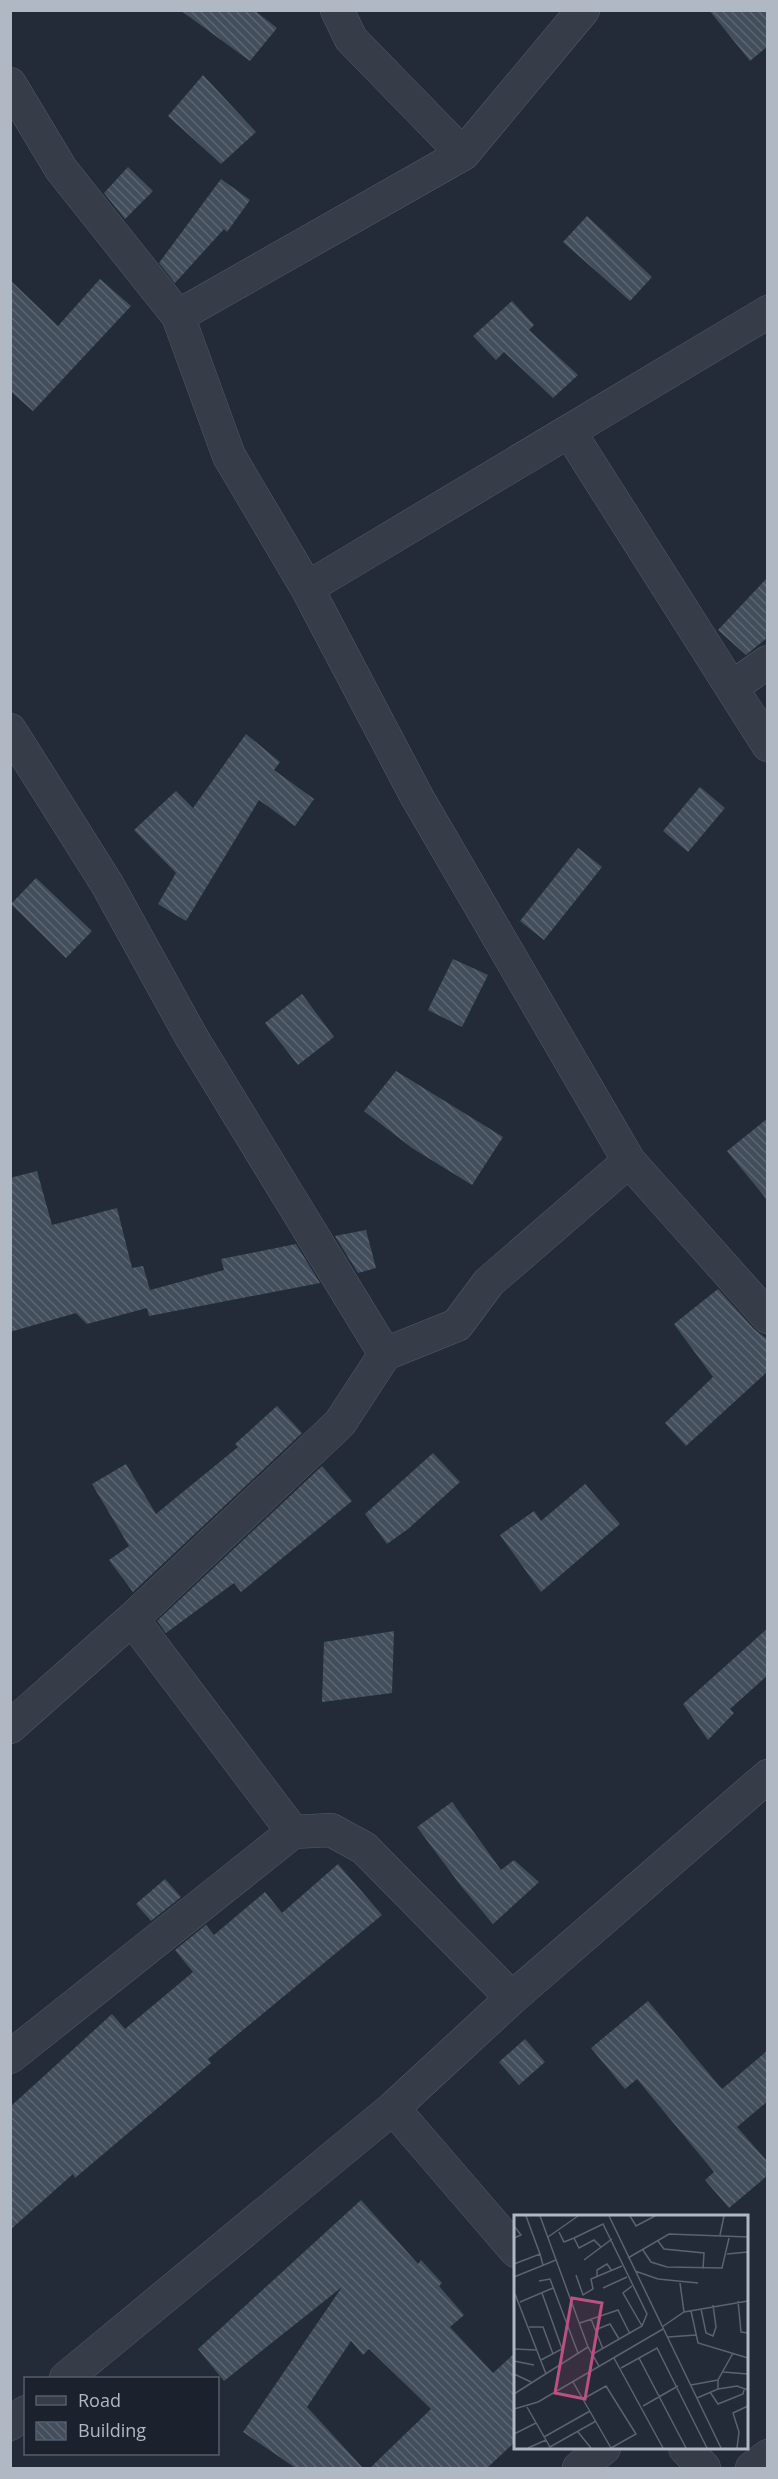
<svg xmlns="http://www.w3.org/2000/svg" width="778" height="2479" viewBox="0 0 778 2479" font-family="'Open Sans',sans-serif">
<defs>
<pattern id="building-back-hatch" width="6" height="6" patternUnits="userSpaceOnUse" patternTransform="scale(1.5)"><rect width="6" height="6" fill="#434e5c"/><path d="M-1 5l2 2M0 0l6 6M5-1l2 2" fill="none" stroke="#5c6572"/></pattern>
</defs>
<rect width="100%" height="100%" fill="#222b37"/>
<path fill="url(#building-back-hatch)" d="M 180,10 L 254,10 L 277,28 L 250,61 Z
M 709,10 L 768,10 L 768,46 L 750,61 Z
M 203,75 L 256,132 L 221,164 L 168,116 Z
M 128,167 L 153,191 L 125,219 L 104,193 Z
M 221,179 L 250,200 L 227,232 L 224,229 L 175,283 L 159,263 Z
M 587,216 L 652,277 L 630,301 L 563,242 Z
M 100,279 L 131,306 L 33,411 L 10,391 L 10,280 L 58,326 Z
M 512,301 L 534,325 L 529,330 L 578,375 L 553,398 L 504,352 L 496,360 L 473,336 Z
M 768,577 L 768,637 L 746,655 L 718,630 Z
M 246,734 L 280,762 L 274,770 L 314,799 L 295,826 L 259,800 L 186,921 L 158,904 L 176,873 L 134,830 L 176,791 L 193,808 Z
M 700,787 L 725,808 L 688,852 L 663,831 Z
M 578,848 L 602,867 L 544,940 L 520,921 Z
M 36,878 L 92,931 L 66,958 L 11,904 Z
M 453,959 L 488,975 L 462,1027 L 428,1010 Z
M 302,994 L 334,1037 L 298,1065 L 265,1023 Z
M 396,1071 L 503,1137 L 472,1185 L 412,1148 L 364,1111 Z
M 768,1118 L 768,1201 L 727,1151 Z
M 37,1171 L 52,1225 L 117,1208 L 132,1268 L 143,1266 L 150,1290 L 224,1270 L 221,1259 L 296,1244 L 320,1283 L 149,1316 L 147,1308 L 87,1324 L 76,1313 L 10,1332 L 10,1178 Z
M 366,1230 L 376,1268 L 358,1273 L 335,1236 Z
M 718,1289 L 754,1329 L 768,1340 L 768,1371 L 686,1446 L 665,1423 L 713,1377 L 674,1324 Z
M 277,1406 L 302,1433 L 133,1592 L 109,1560 L 129,1546 L 92,1484 L 126,1464 L 156,1514 L 238,1447 L 235,1444 Z
M 433,1453 L 460,1482 L 408,1529 L 387,1544 L 365,1514 Z
M 322,1466 L 352,1501 L 241,1592 L 234,1583 L 166,1633 L 157,1621 Z
M 585,1484 L 620,1524 L 541,1592 L 500,1535 L 534,1511 L 541,1521 Z
M 768,1628 L 768,1675 L 730,1709 L 734,1713 L 708,1740 L 683,1704 Z
M 394,1631 L 392,1693 L 322,1702 L 324,1642 Z
M 452,1802 L 501,1870 L 514,1860 L 539,1882 L 493,1924 L 461,1886 L 417,1827 Z
M 338,1864 L 382,1915 L 208,2059 L 211,2063 L 75,2178 L 73,2174 L 10,2230 L 10,2107 L 112,2014 L 125,2029 L 193,1972 L 175,1950 L 206,1925 L 214,1935 L 265,1892 L 282,1913 Z
M 165,1879 L 181,1897 L 151,1921 L 136,1904 Z
M 648,2001 L 722,2089 L 768,2050 L 768,2101 L 737,2127 L 768,2162 L 768,2175 L 729,2208 L 705,2180 L 714,2172 L 637,2079 L 625,2089 L 591,2048 Z
M 525,2039 L 545,2062 L 519,2085 L 499,2062 Z
M 361,2200 L 418,2264 L 421,2260 L 442,2283 L 439,2286 L 464,2315 L 450,2327 L 493,2373 L 516,2352 L 516,2441 L 486,2469 L 369,2469 L 431,2409 L 369,2349 L 363,2355 L 351,2341 L 307,2407 L 364,2469 L 297,2469 L 243,2432 L 342,2287 L 224,2381 L 198,2349 Z"/>
<g fill="none" stroke-linecap="round" stroke-linejoin="round">
<defs>
<path id="minor" d="M 337,10 L 351,39 L 463,154
M 10,84 L 61,169 L 178,316 L 229,456 L 307,588 L 417,797 L 629,1161 L 768,1317
M 178,316 L 463,154 L 583,10
M 569,431 L 768,745
M 307,588 L 768,312
M 732,687 L 768,662
M 10,730 L 107,884 L 192,1038 L 385,1354
M 132,1619 L 293,1832
M 10,1727 L 132,1619 L 340,1423 L 385,1354 L 457,1325 L 489,1282 L 629,1161
M 10,2057 L 293,1832 L 331,1830 L 364,1848 L 512,1998
M 393,2108 L 516,2251
M 66,2378 L 393,2108 L 512,1998 L 768,1776
M 10,2424 L 26,2412
M 685,2448 L 704,2468
M 579,2468 L 604,2448
M 752,2468 L 768,2456"/>
</defs>
<use href="#minor" stroke="#535b66" stroke-width="34"/>
<use href="#minor" stroke="#363d48" stroke-width="33"/>
</g>
<g transform="translate(514 2215)">
<rect width="234" height="234" fill="#222b37"/>
<path fill="none" stroke="#5b636f" stroke-width="1.5" d="M 12,1 L 26,39M 26,1 L 74,132 L 85,151M 95,1 L 207,233M 116,1 L 122,11 L 141,1M 0,11 L 7,20 L 0,23M 45,17 L 50,27 L 60,23 L 65,33 L 80,25 L 87,32M 206,20 L 210,1M 34,22 L 64,1M 60,23 L 89,9 L 133,99 L 128,111 L 79,139M 144,26 L 150,34 L 190,38 L 189,54M 129,35 L 137,47 L 153,52 L 208,53 L 215,23M 213,39 L 234,37M 114,43 L 155,19 L 234,22M 70,45 L 98,24M 0,49 L 26,39 L 29,50M 121,56 L 144,64 L 184,68M 62,60 L 69,80 L 79,74 L 77,64 L 108,51M 0,62 L 42,45M 83,62 L 83,55 L 93,49 L 98,56M 25,66 L 36,64 L 64,138M 166,68 L 170,97M 118,71 L 109,78 L 128,111M 89,73 L 113,62M 1,79 L 32,159M 224,86 L 227,117 L 234,118M 6,87 L 39,73M 187,94 L 192,118 L 199,121 L 202,112 L 199,90M 177,96 L 184,128 L 234,143M 77,104 L 89,134M 66,108 L 104,95 L 116,119M 15,112 L 29,112 L 39,139M 148,112 L 170,97 L 234,86M 81,115 L 96,109 L 105,124M 154,122 L 182,120M 0,134 L 22,135M 100,143 L 149,233M 125,143 L 172,233M 27,145 L 48,134 L 28,78M 0,146 L 20,150M 107,153 L 143,133 L 193,233M 209,157 L 234,159M 0,159 L 17,167M 59,167 L 97,233M 177,170 L 204,165M 204,174 L 204,165 L 219,138M 196,177 L 204,189 L 229,179 L 230,175M 0,179 L 74,132M 183,183 L 204,174 L 223,171 L 234,175M 69,184 L 92,171 L 122,219 L 97,233M 129,191 L 164,171M 13,192 L 36,232 L 82,206M 0,194 L 24,187 L 149,114M 64,217 L 77,233M 0,219 L 22,208M 30,222 L 76,196M 14,233 L 32,225M 223,233 L 225,217 L 219,198 L 234,191"/>
<path fill="#bc5080" fill-opacity="0.15" stroke="#bc5080" stroke-width="3" d="M 58,83 L 88,88 L 71,184 L 41,178 Z"/>
<rect width="234" height="234" fill="none" stroke="#b0b8c4" stroke-width="3"/>
</g>
<rect width="778" height="2479" fill="none" stroke="#b0b8c4" stroke-width="24"/>
<rect x="24" y="2377" width="195" height="78" fill="#1b222d" stroke="#575e69" stroke-width="1.5"/>
<rect x="36" y="2396" width="30" height="9" fill="#363d48" stroke="#575e69" stroke-width="1.5"/>
<text x="78" y="2407" font-size="18" fill="#b0b8c4">Road</text>
<rect x="36" y="2422" width="30" height="18" fill="url(#building-back-hatch)" stroke="#575e69" stroke-width="1.5"/>
<text x="78" y="2437" font-size="18" fill="#b0b8c4">Building</text>
</svg>
